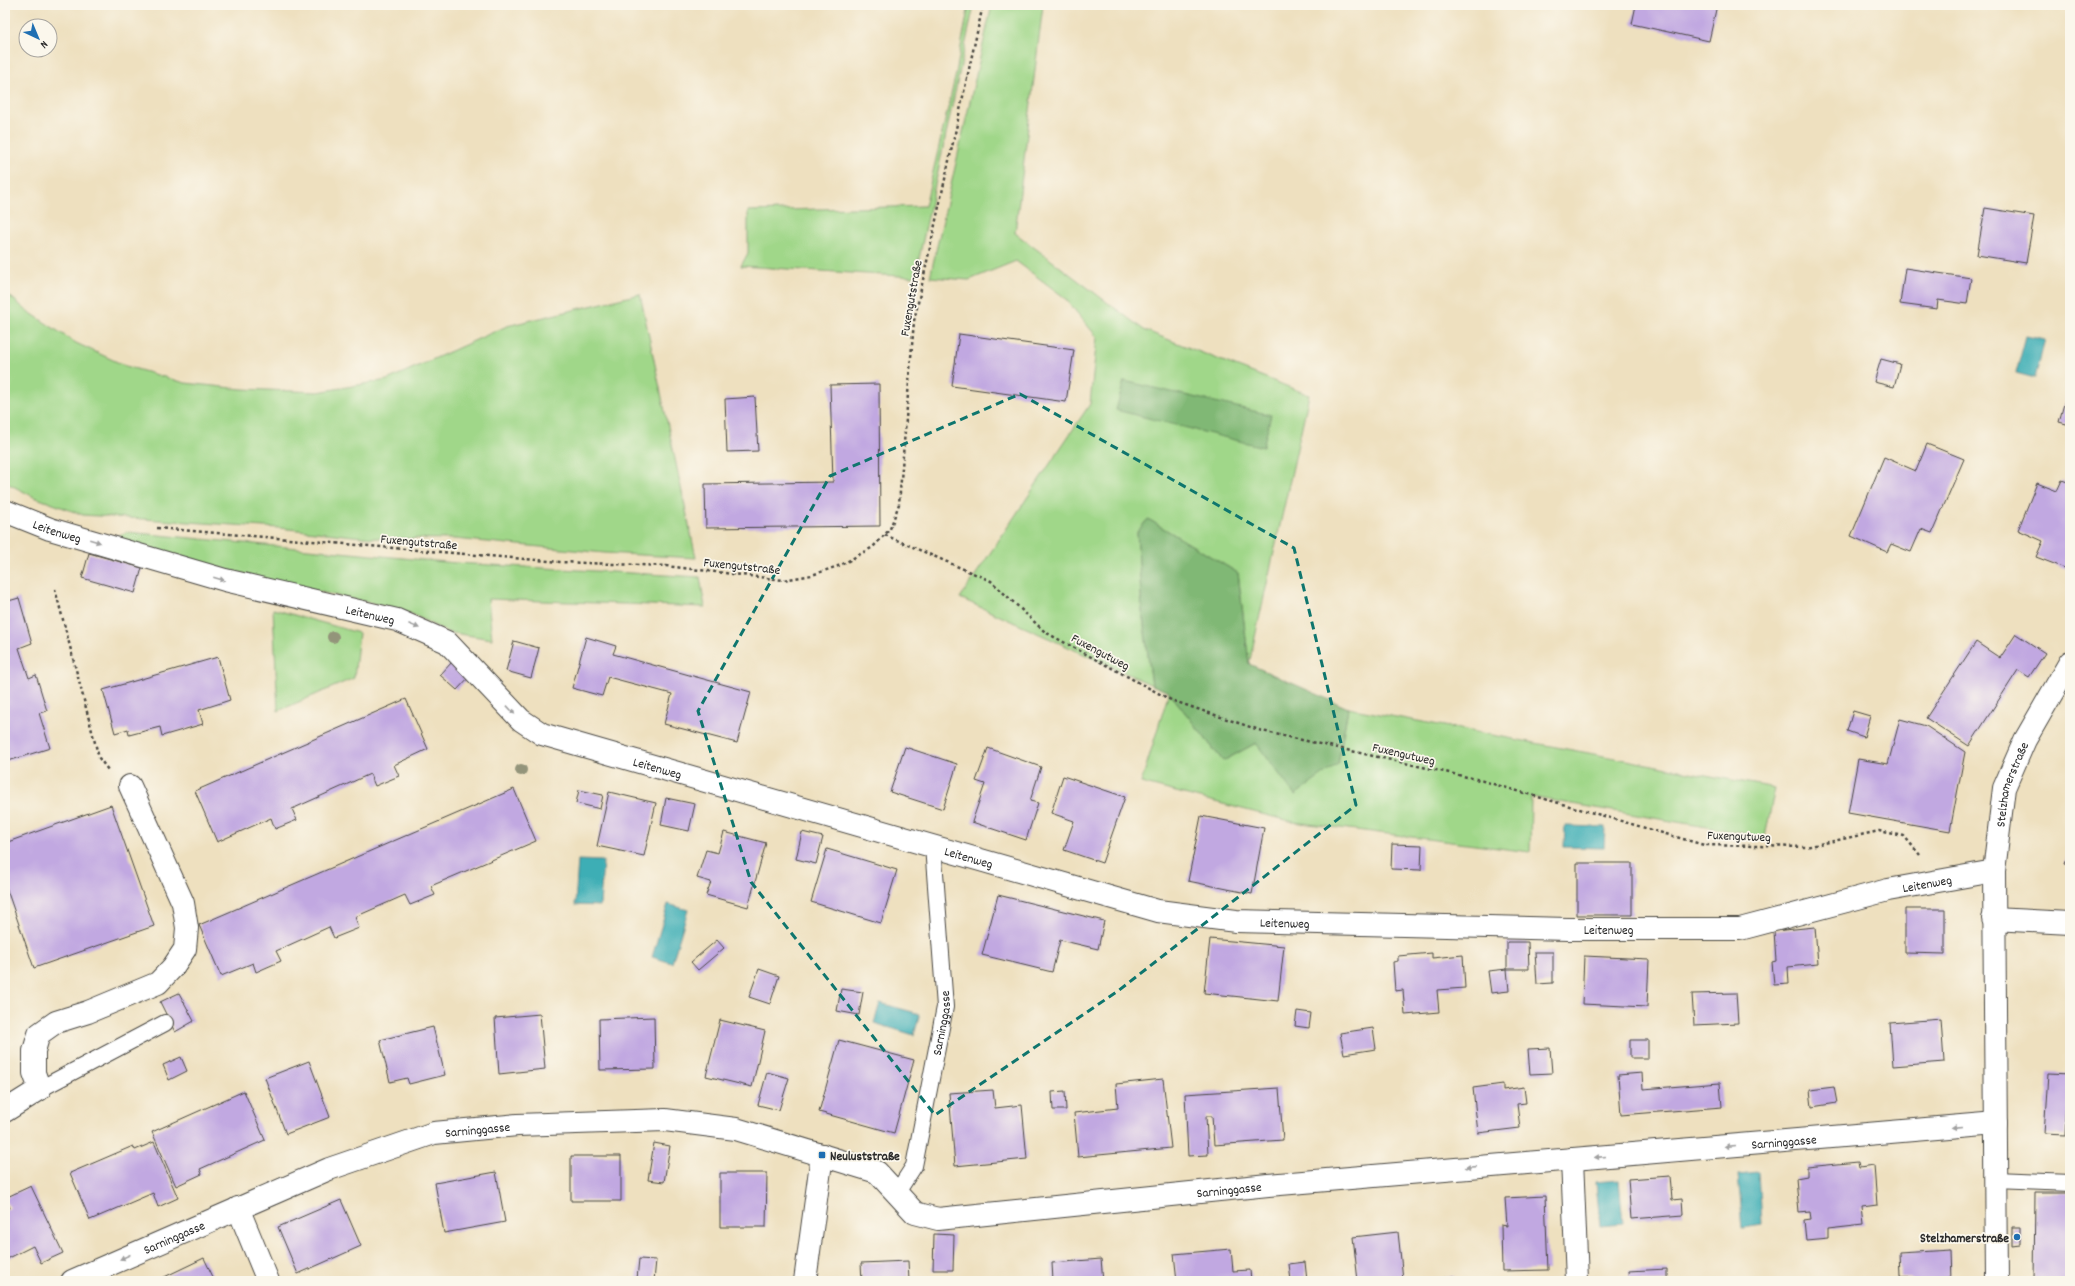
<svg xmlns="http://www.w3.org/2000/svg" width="2075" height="1286" viewBox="0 0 2075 1286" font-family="Dekko,sans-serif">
<rect width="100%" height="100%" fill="#fbf7ec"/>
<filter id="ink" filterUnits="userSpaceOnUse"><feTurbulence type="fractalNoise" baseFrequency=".025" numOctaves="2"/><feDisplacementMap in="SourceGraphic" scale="8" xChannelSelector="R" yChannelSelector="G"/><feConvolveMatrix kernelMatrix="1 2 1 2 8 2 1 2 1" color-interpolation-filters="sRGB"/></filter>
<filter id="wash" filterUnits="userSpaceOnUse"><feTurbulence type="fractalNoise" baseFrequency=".012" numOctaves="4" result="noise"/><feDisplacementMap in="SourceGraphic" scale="16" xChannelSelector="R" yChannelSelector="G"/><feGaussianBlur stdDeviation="0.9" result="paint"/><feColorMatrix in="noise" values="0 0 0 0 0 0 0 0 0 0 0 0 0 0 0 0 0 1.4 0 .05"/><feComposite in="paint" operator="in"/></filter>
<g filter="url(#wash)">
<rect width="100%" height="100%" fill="#eee0bf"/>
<path fill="#a0d789" stroke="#66815a" d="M 969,5 L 974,5 L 915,277 L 741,266 L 748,253 L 748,211 L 925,206 L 955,78 Z
M 992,5 L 1043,5 L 1015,233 L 1144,330 L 1309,395 L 1249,664 L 1238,573 L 1148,519 L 1137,532 L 1142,610 L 1152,685 L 960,598 L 1090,404 L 1097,337 L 1064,297 L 1016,261 L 969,280 L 930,277 Z
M 5,292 L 26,310 L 76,343 L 126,366 L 185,383 L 242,389 L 318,392 L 387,380 L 507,326 L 640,294 L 696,558 L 605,553 L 455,539 L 372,538 L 279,528 L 83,515 L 34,497 L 5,482 Z
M 127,532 L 456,563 L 700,577 L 705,607 L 488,599 L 492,639 L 447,632 L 412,614 L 376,604 L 337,596 L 220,568 L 114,538 Z
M 273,609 L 359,633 L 354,678 L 278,711 Z
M 1169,692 L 1223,761 L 1256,743 L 1338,764 L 1348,708 L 1775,788 L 1765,837 L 1531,797 L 1530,852 L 1293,822 L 1141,783 Z"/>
<path fill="#80b875" stroke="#567250" d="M 1124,381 L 1271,415 L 1263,447 L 1116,410 Z
M 1148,519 L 1238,573 L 1249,664 L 1348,708 L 1338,764 L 1295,795 L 1256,743 L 1223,761 L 1169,692 L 1152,685 L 1142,610 L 1137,532 Z"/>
<path fill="#3daeb5" stroke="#346c70" d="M 2026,336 L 2045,340 L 2035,378 L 2016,373 Z
M 1565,826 L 1605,827 L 1604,848 L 1564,847 Z
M 578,860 L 603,861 L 600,906 L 575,905 Z
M 668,904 L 688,910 L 672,963 L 652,957 Z
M 880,1003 L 920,1014 L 914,1035 L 874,1023 Z
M 1759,1172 L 1762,1225 L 1743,1228 L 1738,1174 Z
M 1619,1180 L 1623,1224 L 1600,1226 L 1596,1182 Z"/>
<g id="blocks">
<path fill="#c1a8e1" d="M 1636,5 L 1717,5 L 1709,41 L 1632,24 Z
M 1985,208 L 2034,216 L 2026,263 L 1977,255 Z
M 1905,268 L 1971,278 L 1967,304 L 1938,300 L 1937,309 L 1900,304 Z
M 959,334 L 1074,350 L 1066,402 L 952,386 Z
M 1881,359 L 1900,364 L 1894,387 L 1874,382 Z
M 2070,382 L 2070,425 L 2059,422 Z
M 879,384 L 880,526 L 706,528 L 705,484 L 833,482 L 830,385 Z
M 755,397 L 758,451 L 727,452 L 725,399 Z
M 1927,444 L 1964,459 L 1932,533 L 1921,529 L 1911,552 L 1891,544 L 1887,552 L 1851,536 L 1884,457 L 1916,471 Z
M 2062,480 L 2070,483 L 2070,570 L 2036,557 L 2043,541 L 2018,530 L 2037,483 L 2057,491 Z
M 89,553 L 142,568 L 135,593 L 82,578 Z
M 19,598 L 32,643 L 19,648 L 29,678 L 36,675 L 47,711 L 39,713 L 50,748 L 5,762 L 5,602 Z
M 2016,634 L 2045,653 L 2029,677 L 2018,670 L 1969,746 L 1926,718 L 1976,642 L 2000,658 Z
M 586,637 L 616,646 L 613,654 L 751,692 L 737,743 L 664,724 L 672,694 L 608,677 L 602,696 L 572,688 Z
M 514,641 L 539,648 L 531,678 L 506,671 Z
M 218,657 L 230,700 L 199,710 L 203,724 L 162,736 L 160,727 L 129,735 L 128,729 L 115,733 L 103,690 Z
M 453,661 L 470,676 L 457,690 L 440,675 Z
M 406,699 L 428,749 L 394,765 L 399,776 L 375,786 L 370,774 L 292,809 L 297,820 L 275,829 L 271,818 L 217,842 L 195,791 Z
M 1853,711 L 1870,716 L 1864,737 L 1847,731 Z
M 1900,719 L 1926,726 L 1965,752 L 1950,831 L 1848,813 L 1858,759 L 1888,764 Z
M 905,747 L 957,764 L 943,809 L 890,792 Z
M 988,748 L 1041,767 L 1030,801 L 1038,803 L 1026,840 L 972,822 L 985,784 L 976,781 Z
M 1063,776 L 1125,797 L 1102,863 L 1064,850 L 1074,821 L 1051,813 Z
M 514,789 L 536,841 L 431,886 L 435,895 L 410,905 L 405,895 L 355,917 L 359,928 L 334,938 L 329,927 L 276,951 L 281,961 L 256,972 L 253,963 L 221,976 L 199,925 Z
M 579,790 L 603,795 L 600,809 L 576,803 Z
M 609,792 L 656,803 L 644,856 L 597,846 Z
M 666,798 L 695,804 L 689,831 L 661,825 Z
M 111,805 L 154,926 L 34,968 L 5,884 L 5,843 Z
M 1201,816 L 1264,828 L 1252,894 L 1188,881 Z
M 724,832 L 766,843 L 748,907 L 706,895 L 711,882 L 697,878 L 706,850 L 718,853 Z
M 802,832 L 823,837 L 816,864 L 796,859 Z
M 1392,844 L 1422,845 L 1421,870 L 1391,869 Z
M 2070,846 L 2070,864 L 2065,863 Z
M 827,849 L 897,870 L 881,923 L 811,902 Z
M 1577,863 L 1632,863 L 1632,915 L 1577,915 Z
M 998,895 L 1104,921 L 1098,949 L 1060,940 L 1052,972 L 982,955 Z
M 1905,909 L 1945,909 L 1945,954 L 1905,953 Z
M 1815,927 L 1818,964 L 1788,967 L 1789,984 L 1774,985 L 1772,962 L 1776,961 L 1774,931 Z
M 1210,939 L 1284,946 L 1278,1001 L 1204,993 Z
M 717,940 L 724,948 L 698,970 L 691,962 Z
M 1507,942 L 1528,942 L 1529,969 L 1507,969 Z
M 1535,952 L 1553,952 L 1553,983 L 1537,984 Z
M 1432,953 L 1432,958 L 1463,955 L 1465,988 L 1437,990 L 1439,1012 L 1405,1015 L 1403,990 L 1395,991 L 1393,962 L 1398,961 L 1398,956 Z
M 1584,956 L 1649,959 L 1647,1007 L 1582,1004 Z
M 759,969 L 779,976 L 770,1004 L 749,997 Z
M 1507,969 L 1509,991 L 1491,993 L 1488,971 Z
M 841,989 L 863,992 L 859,1015 L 837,1011 Z
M 179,993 L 194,1021 L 175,1032 L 160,1002 Z
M 1736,993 L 1738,1023 L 1694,1025 L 1692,994 Z
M 1297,1011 L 1311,1013 L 1309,1028 L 1295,1026 Z
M 540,1014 L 545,1069 L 499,1074 L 495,1018 Z
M 654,1017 L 655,1069 L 600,1070 L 599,1019 Z
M 1941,1019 L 1944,1062 L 1893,1066 L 1890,1023 Z
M 720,1020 L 765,1031 L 752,1087 L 706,1076 Z
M 433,1027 L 445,1075 L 409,1084 L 407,1078 L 390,1082 L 380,1040 Z
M 1373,1028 L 1376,1049 L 1344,1054 L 1340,1033 Z
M 839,1040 L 914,1060 L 894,1133 L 819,1112 Z
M 1630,1040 L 1648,1040 L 1648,1058 L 1630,1058 Z
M 1550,1048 L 1552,1073 L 1530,1074 L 1528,1049 Z
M 181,1057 L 187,1071 L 169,1080 L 163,1065 Z
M 309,1061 L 330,1117 L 286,1134 L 265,1078 Z
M 767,1072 L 789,1078 L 779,1110 L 758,1105 Z
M 1642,1073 L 1643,1089 L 1720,1083 L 1722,1107 L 1621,1115 L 1618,1075 Z
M 2048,1073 L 2070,1074 L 2070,1100 L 2068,1100 L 2066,1135 L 2044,1134 Z
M 1163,1079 L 1171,1148 L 1078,1157 L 1074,1113 L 1118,1108 L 1116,1084 Z
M 1503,1084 L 1503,1090 L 1524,1087 L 1526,1103 L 1517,1104 L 1520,1128 L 1478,1133 L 1473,1088 Z
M 1834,1087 L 1837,1103 L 1812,1107 L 1810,1090 Z
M 1279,1088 L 1283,1140 L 1214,1145 L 1212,1116 L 1206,1116 L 1208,1155 L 1188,1156 L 1185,1094 Z
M 993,1090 L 995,1108 L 1022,1105 L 1027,1159 L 955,1166 L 949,1093 Z
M 244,1091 L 265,1140 L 200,1169 L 202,1174 L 176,1186 L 152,1132 Z
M 1065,1091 L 1066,1110 L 1053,1110 L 1052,1092 Z
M 154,1142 L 178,1198 L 158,1207 L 153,1193 L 90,1220 L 70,1173 L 133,1146 L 135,1150 Z
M 654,1143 L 670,1146 L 664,1182 L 648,1180 Z
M 571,1156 L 621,1156 L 621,1201 L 571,1201 Z
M 1858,1162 L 1859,1168 L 1874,1166 L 1877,1205 L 1862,1207 L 1864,1225 L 1828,1229 L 1828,1239 L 1806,1241 L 1804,1220 L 1811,1219 L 1810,1212 L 1799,1213 L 1796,1178 L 1807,1176 L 1807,1167 Z
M 496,1172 L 505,1222 L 444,1233 L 435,1183 Z
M 720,1173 L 767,1173 L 766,1227 L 720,1227 Z
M 1670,1176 L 1672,1200 L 1682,1199 L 1683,1215 L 1631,1219 L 1628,1179 Z
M 31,1186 L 63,1253 L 41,1263 L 33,1246 L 5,1260 L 5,1210 L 10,1208 L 5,1198 Z
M 2035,1193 L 2070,1193 L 2070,1281 L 2034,1281 Z
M 1545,1196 L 1548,1270 L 1502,1271 L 1501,1225 L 1507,1226 L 1505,1198 Z
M 341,1200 L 361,1246 L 298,1274 L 278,1227 Z
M 2013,1228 L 2021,1228 L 2021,1245 L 2013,1246 Z
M 1398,1232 L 1403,1279 L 1358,1281 L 1353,1237 Z
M 934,1234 L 954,1235 L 953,1270 L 933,1270 Z
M 1231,1249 L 1233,1271 L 1250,1270 L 1251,1281 L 1177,1281 L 1174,1254 Z
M 1950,1250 L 1951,1281 L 1913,1281 L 1913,1277 L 1900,1277 L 1899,1253 Z
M 204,1258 L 215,1281 L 156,1281 Z
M 639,1259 L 656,1260 L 654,1281 L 637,1279 Z
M 1101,1259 L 1103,1281 L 1053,1281 L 1052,1263 Z
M 908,1261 L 909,1281 L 862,1281 L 861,1263 Z
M 1305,1262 L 1307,1281 L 1291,1281 L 1289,1264 Z
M 1667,1269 L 1667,1281 L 1630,1281 L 1629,1271 Z
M 1454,1276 L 1454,1281 L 1427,1281 L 1427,1280 Z"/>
</g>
</g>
<g filter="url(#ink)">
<use href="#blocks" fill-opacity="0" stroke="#484641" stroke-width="1"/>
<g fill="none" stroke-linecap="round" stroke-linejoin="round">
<defs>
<g id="service">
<path d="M 40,1089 L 165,1023"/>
<path d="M 1996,1180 L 2070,1183"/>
<path id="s1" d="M 896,1194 L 914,1166 L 945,1007 L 933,846"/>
</g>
<g id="minor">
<path id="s2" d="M 5,511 L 50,529 L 225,580 L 397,620 L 447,642 L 521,720 L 542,734 L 1158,911 L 1236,921 L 1568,929 L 1740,929 L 1888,890 L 1994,871"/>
<path d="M 1993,919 L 2070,923"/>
<path d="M 5,1111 L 40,1089 L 34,1073 L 34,1051 L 39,1034 L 56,1022 L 88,1012 L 158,983 L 173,967 L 185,949 L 187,928 L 183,903 L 130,786"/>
<path d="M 1572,1159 L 1577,1281"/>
<path d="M 238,1208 L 268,1281"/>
<path id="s3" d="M 72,1281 L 329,1169 L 434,1133 L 517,1125 L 665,1120 L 736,1129 L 877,1172 L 915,1213 L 938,1219 L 1268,1185 L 1996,1123"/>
<path d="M 805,1281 L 822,1155"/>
<path id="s4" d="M 1997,1281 L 1994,871 L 2004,788 L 2025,740 L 2070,662"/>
</g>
</defs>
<use href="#service" stroke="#484641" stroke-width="18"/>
<use href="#minor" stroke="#484641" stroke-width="24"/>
<path stroke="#484641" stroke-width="2.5" stroke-dasharray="3 3" stroke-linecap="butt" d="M 157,528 L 560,562 L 666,566 L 783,580 L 812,575 L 841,565 L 873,547 L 890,529 L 899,504 L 914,321 L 983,5
M 885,535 L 991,581 L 1045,632 L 1171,700 L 1262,731 L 1476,779 L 1704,845 L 1806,847 L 1879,831 L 1904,836 L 1920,855
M 55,589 L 99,758 L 108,770"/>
<use href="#service" stroke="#fff" stroke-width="16"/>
<use href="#minor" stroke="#fff" stroke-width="22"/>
</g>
<g fill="#93947a">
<circle cx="333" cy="637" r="6"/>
<circle cx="521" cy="770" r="6"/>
</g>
<defs><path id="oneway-solid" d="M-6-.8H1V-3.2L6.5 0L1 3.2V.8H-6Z"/></defs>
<g fill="#a0a0a0">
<use href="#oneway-solid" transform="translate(95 541) rotate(17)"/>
<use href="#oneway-solid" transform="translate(219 579) rotate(16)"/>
<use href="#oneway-solid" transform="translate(414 626) rotate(22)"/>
<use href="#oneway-solid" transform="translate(511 710) rotate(47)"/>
<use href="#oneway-solid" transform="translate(1957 1127) rotate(175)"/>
<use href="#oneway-solid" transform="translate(1730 1146) rotate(175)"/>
<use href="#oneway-solid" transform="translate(1600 1157) rotate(175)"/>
<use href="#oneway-solid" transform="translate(1471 1167) rotate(176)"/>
<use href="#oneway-solid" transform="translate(125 1257) rotate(156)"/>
</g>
</g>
<path fill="none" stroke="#0f766e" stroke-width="3" stroke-dasharray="8 5" stroke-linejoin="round" d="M 1020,394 L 1294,548 L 1356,805 L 1118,991 L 935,1115 L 751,882 L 698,711 L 830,476 Z"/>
<g fill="#1f6fb2" stroke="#fbf7ec" stroke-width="1.5">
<rect x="818" y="1151" width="8" height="8" rx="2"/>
<circle cx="2017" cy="1237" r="4"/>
</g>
<g text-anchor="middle" stroke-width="3.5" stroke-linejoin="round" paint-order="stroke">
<g font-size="13" fill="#2b2b2b" stroke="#fbf7ec">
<text transform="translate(910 298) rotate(-80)" y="5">Fuxengutstraße</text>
<text dy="5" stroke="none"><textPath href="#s2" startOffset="56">Leitenweg</textPath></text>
<text transform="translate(419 541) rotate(5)" y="5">Fuxengutstraße</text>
<text transform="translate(742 565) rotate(6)" y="5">Fuxengutstraße</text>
<text dy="5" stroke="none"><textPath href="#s2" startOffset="380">Leitenweg</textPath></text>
<text transform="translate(1101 651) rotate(28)" y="5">Fuxengutweg</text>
<text transform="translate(1404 753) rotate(13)" y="5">Fuxengutweg</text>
<text dy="5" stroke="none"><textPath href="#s2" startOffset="715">Leitenweg</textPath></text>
<text dy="5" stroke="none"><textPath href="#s4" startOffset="499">Stelzhamerstraße</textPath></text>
<text transform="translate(1739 835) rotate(2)" y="5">Fuxengutweg</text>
<text dy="5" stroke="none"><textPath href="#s2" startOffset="1039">Leitenweg</textPath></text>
<text dy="5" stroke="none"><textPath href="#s2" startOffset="2011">Leitenweg</textPath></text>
<text dy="5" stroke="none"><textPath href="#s2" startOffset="1363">Leitenweg</textPath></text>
<text dy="5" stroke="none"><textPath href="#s2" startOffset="1687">Leitenweg</textPath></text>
<text dy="5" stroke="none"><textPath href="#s1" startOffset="179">Sarninggasse</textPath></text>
<text dy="5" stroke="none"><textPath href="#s3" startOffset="435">Sarninggasse</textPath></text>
<text dy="5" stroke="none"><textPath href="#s3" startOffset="1771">Sarninggasse</textPath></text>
<text dy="5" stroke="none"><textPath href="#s3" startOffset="1214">Sarninggasse</textPath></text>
<text dy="5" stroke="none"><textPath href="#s3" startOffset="111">Sarninggasse</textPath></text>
</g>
<g font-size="13" font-weight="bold" fill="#2b2b2b" stroke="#fbf7ec" text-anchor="start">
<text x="830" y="1160">Neuluststraße</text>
<text x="2009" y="1242" text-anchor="end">Stelzhamerstraße</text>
</g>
</g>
<rect width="2075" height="1286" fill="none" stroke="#fbf7ec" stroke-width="20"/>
<g transform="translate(38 38) rotate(136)"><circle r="19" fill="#fbf7ec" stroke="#a8a59f"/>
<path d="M0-3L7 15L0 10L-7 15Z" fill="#1f6fb2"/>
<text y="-6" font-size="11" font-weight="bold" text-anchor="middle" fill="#2b2b2b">N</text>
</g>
</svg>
